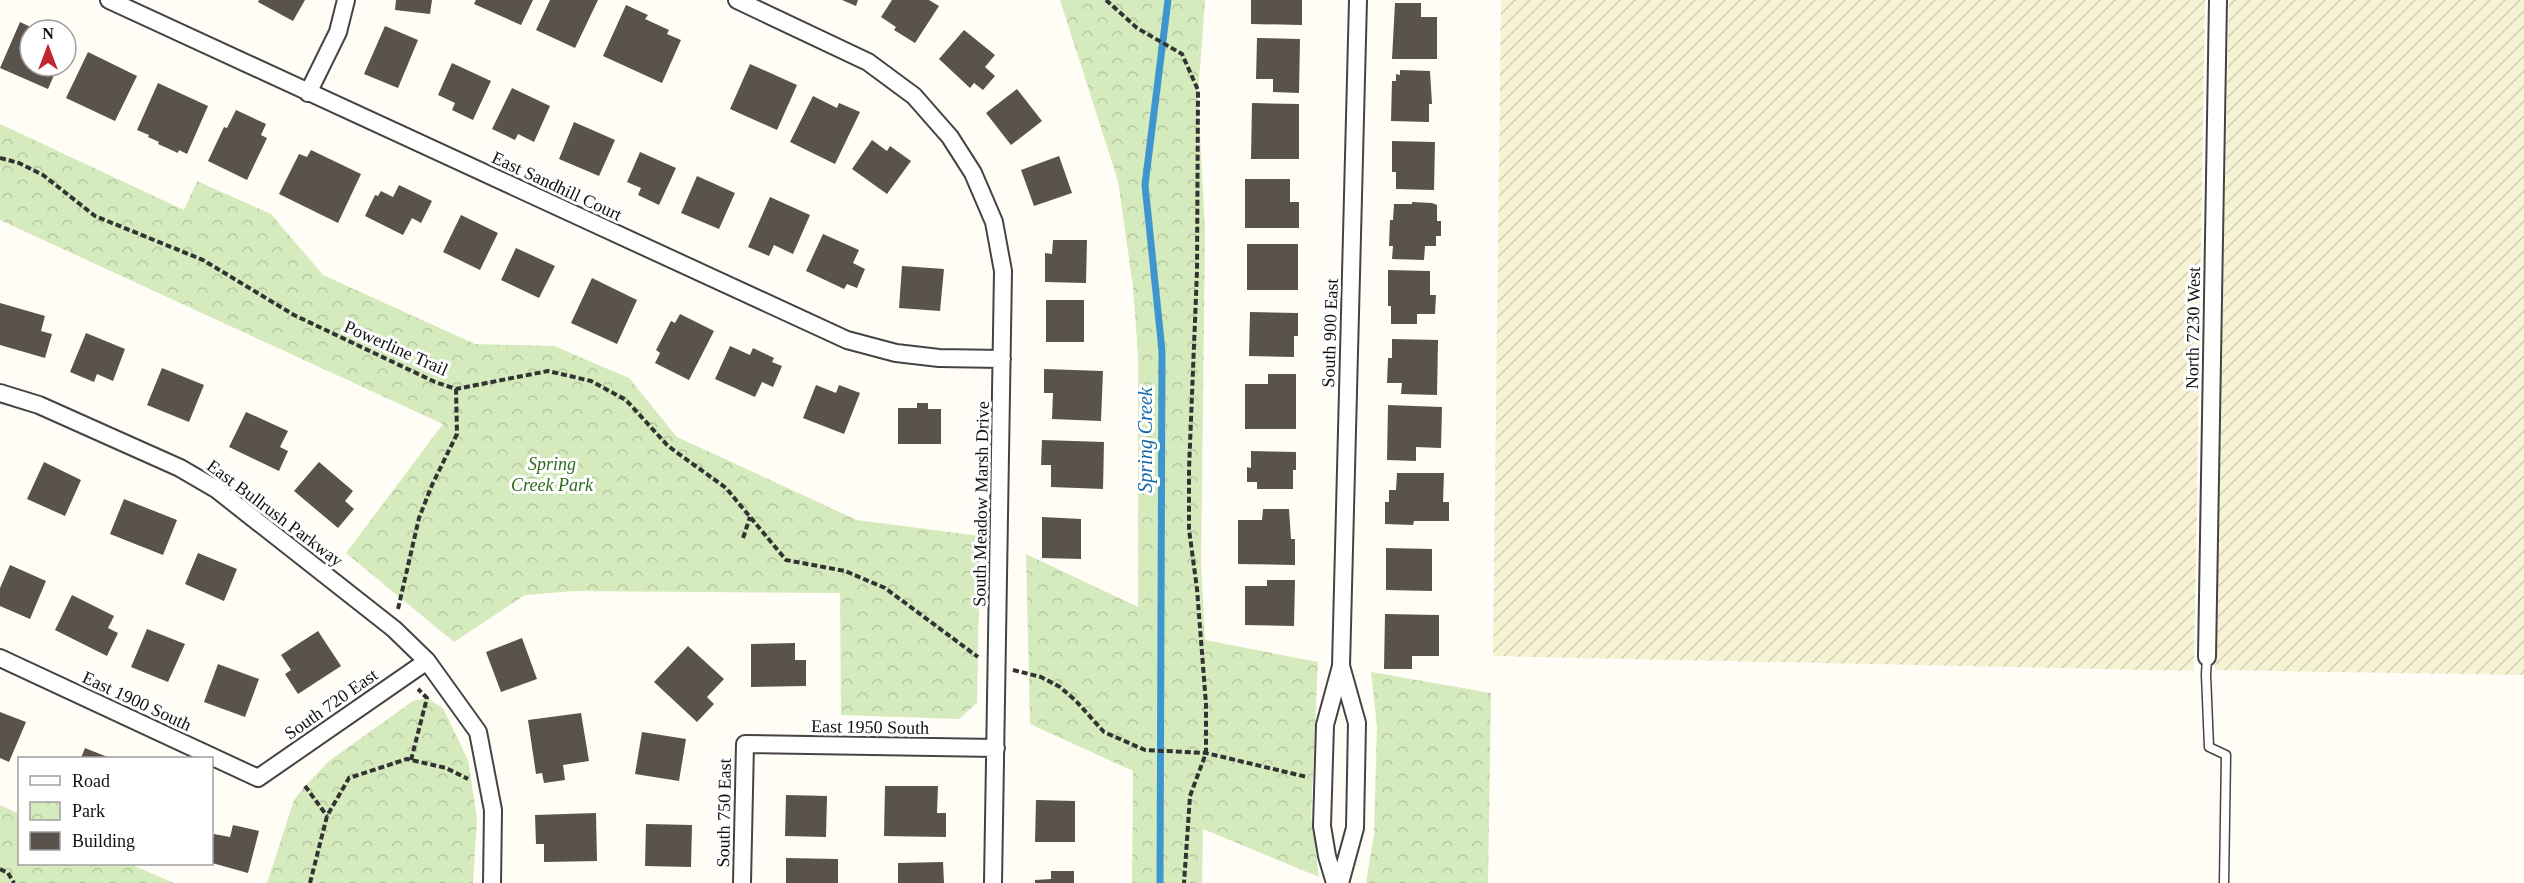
<svg xmlns="http://www.w3.org/2000/svg" width="2524" height="883" viewBox="0 0 2524 883" font-family="Georgia,serif">
<defs>
<pattern id="farmland-furrows" width="10" height="10" patternUnits="userSpaceOnUse" patternTransform="scale(1.5)"><rect width="10" height="10" fill="#f6f3d4"/><path d="M-1 1l2-2M0 10L10 0M9 11l2-2" fill="none" stroke="#d2cfb5"/></pattern>
<pattern id="park-crowns" width="20" height="18" patternUnits="userSpaceOnUse" patternTransform="scale(1.5)"><rect width="20" height="18" fill="#d5ebbd"/><path d="M2 6a3 3 0 1 1 6 0M12 15a3 3 0 1 1 6 0" fill="none" stroke="#b6c8a1"/></pattern>
</defs>
<rect width="100%" height="100%" fill="#fffdf5"/>
<path fill="url(#farmland-furrows)" d="M 1501,0 L 2205,0 L 2194,671 L 1493,656 Z
M 2229,0 L 2524,0 L 2524,675 L 2215,670 Z"/>
<path fill="url(#park-crowns)" d="M 1060,0 L 1205,0 L 1198,96 L 1205,231 L 1201,564 L 1205,640 L 1318,662 L 1311,816 L 1319,877 L 1203,829 L 1202,883 L 1132,883 L 1133,771 L 1030,724 L 1026,554 L 1138,607 L 1138,355 L 1133,287 L 1118,181 Z
M 0,124 L 184,210 L 197,181 L 271,214 L 323,275 L 475,344 L 554,346 L 629,378 L 677,437 L 857,520 L 980,536 L 977,703 L 959,719 L 841,715 L 840,593 L 575,591 L 525,595 L 454,642 L 346,553 L 443,424 L 0,220 Z
M 1371,672 L 1491,693 L 1488,883 L 1366,883 L 1374,834 L 1377,726 Z
M 427,698 L 443,708 L 468,760 L 477,818 L 473,883 L 267,883 L 294,800 L 305,786 L 329,761 L 413,701 Z
M 0,805 L 19,814 L 20,864 L 130,864 L 174,883 L 0,883 Z"/>
<g fill="none" stroke-linecap="round" stroke-linejoin="round">
<path stroke="#3f96cf" stroke-width="7" d="M 1160,883 L 1162,351 L 1145,185 L 1168,0"/>
</g>
<path fill="#5a524d" d="M 259,0 L 305,0 L 293,21 L 258,2 Z
M 396,0 L 432,0 L 430,14 L 395,10 Z
M 476,0 L 533,0 L 521,25 L 474,4 Z
M 550,0 L 598,0 L 575,48 L 536,30 Z
M 842,0 L 858,0 L 856,6 Z
M 892,0 L 929,0 L 939,6 L 915,43 L 894,30 L 896,27 L 881,17 Z
M 1251,0 L 1302,0 L 1302,25 L 1251,24 Z
M 1395,3 L 1421,3 L 1421,17 L 1437,17 L 1437,59 L 1392,59 Z
M 626,5 L 648,15 L 645,19 L 669,30 L 667,34 L 681,40 L 662,83 L 603,56 Z
M 20,22 L 37,30 L 30,30 L 30,66 L 58,66 L 48,89 L 0,68 Z
M 385,26 L 418,40 L 398,88 L 364,74 Z
M 964,30 L 995,55 L 985,67 L 995,76 L 983,90 L 974,83 L 970,88 L 939,59 Z
M 1257,38 L 1300,39 L 1299,93 L 1273,92 L 1273,79 L 1256,79 Z
M 88,52 L 137,76 L 115,121 L 66,98 Z
M 452,63 L 491,81 L 473,120 L 452,110 L 455,103 L 438,95 Z
M 750,64 L 797,85 L 777,130 L 730,109 Z
M 1400,70 L 1430,71 L 1432,104 L 1429,104 L 1429,122 L 1391,121 L 1392,81 L 1396,81 L 1396,74 L 1400,75 Z
M 158,83 L 208,106 L 187,154 L 179,150 L 178,153 L 158,144 L 159,142 L 148,137 L 149,135 L 137,130 Z
M 512,88 L 550,106 L 534,142 L 518,134 L 515,140 L 492,129 Z
M 1017,89 L 1042,121 L 1011,145 L 986,113 Z
M 813,96 L 837,108 L 839,103 L 860,112 L 835,164 L 790,142 Z
M 1252,103 L 1299,104 L 1299,159 L 1251,159 Z
M 236,110 L 266,124 L 261,135 L 267,138 L 247,180 L 208,161 L 224,127 L 227,128 Z
M 574,122 L 615,140 L 599,176 L 559,159 Z
M 872,140 L 887,151 L 890,146 L 911,161 L 887,194 L 852,169 Z
M 1392,141 L 1435,142 L 1434,190 L 1396,189 L 1396,172 L 1392,172 Z
M 311,150 L 361,174 L 338,223 L 279,194 L 299,154 L 307,157 Z
M 640,152 L 676,168 L 659,205 L 638,195 L 641,188 L 627,182 Z
M 1059,156 L 1072,193 L 1034,206 L 1021,170 Z
M 697,176 L 735,193 L 719,229 L 681,213 Z
M 1245,179 L 1290,179 L 1290,202 L 1299,202 L 1299,228 L 1245,228 Z
M 399,185 L 432,201 L 421,223 L 412,218 L 403,235 L 365,216 L 375,195 L 378,196 L 381,191 L 393,197 Z
M 770,197 L 810,215 L 793,254 L 774,245 L 769,256 L 748,247 Z
M 1412,202 L 1432,203 L 1437,205 L 1437,221 L 1441,221 L 1441,236 L 1436,236 L 1436,246 L 1425,246 L 1424,260 L 1392,259 L 1393,246 L 1389,246 L 1390,220 L 1393,220 L 1394,204 L 1412,204 Z
M 461,215 L 498,233 L 480,270 L 443,252 Z
M 823,234 L 859,250 L 853,263 L 865,269 L 857,288 L 847,284 L 844,289 L 806,271 Z
M 1053,240 L 1087,240 L 1086,283 L 1045,282 L 1045,253 L 1052,254 Z
M 1247,244 L 1298,244 L 1298,290 L 1247,290 Z
M 516,248 L 555,266 L 539,298 L 501,280 Z
M 902,266 L 944,269 L 940,311 L 899,308 Z
M 1388,270 L 1430,271 L 1430,295 L 1436,295 L 1435,314 L 1417,314 L 1417,324 L 1391,324 L 1391,306 L 1388,306 Z
M 592,278 L 637,300 L 617,344 L 571,323 Z
M 1046,300 L 1084,300 L 1084,342 L 1046,342 Z
M 0,303 L 45,316 L 41,331 L 52,334 L 45,358 L 0,345 Z
M 1250,312 L 1298,313 L 1298,336 L 1294,336 L 1294,357 L 1249,356 Z
M 680,314 L 714,331 L 689,380 L 655,363 L 660,353 L 656,350 L 671,321 L 675,323 Z
M 86,333 L 125,349 L 113,381 L 97,374 L 94,382 L 70,372 Z
M 1392,339 L 1438,340 L 1437,395 L 1401,394 L 1402,383 L 1387,383 L 1388,358 L 1392,358 Z
M 730,346 L 750,355 L 753,348 L 774,358 L 772,362 L 782,366 L 773,387 L 762,382 L 755,397 L 715,379 Z
M 162,368 L 204,385 L 189,422 L 147,405 Z
M 1044,369 L 1103,371 L 1101,421 L 1052,419 L 1053,393 L 1044,393 Z
M 1268,374 L 1296,374 L 1296,429 L 1245,429 L 1245,384 L 1268,384 Z
M 816,385 L 836,393 L 839,385 L 860,393 L 844,434 L 803,418 Z
M 917,403 L 928,403 L 928,409 L 941,409 L 941,444 L 898,444 L 898,408 L 917,408 Z
M 1388,405 L 1442,407 L 1441,448 L 1416,447 L 1416,461 L 1387,460 Z
M 246,412 L 288,431 L 280,447 L 288,451 L 279,471 L 229,447 Z
M 1042,440 L 1104,442 L 1103,489 L 1051,487 L 1051,465 L 1041,465 Z
M 1251,451 L 1296,452 L 1296,470 L 1293,470 L 1293,489 L 1257,489 L 1257,482 L 1247,482 L 1247,467 L 1251,468 Z
M 44,462 L 81,480 L 65,516 L 27,499 Z
M 319,462 L 353,491 L 345,501 L 354,509 L 338,528 L 294,491 Z
M 1397,473 L 1444,473 L 1443,502 L 1449,502 L 1449,521 L 1414,521 L 1413,525 L 1385,524 L 1385,502 L 1389,502 L 1389,490 L 1396,490 Z
M 124,499 L 177,520 L 163,555 L 110,534 Z
M 1263,509 L 1289,509 L 1291,539 L 1295,539 L 1295,565 L 1238,564 L 1238,520 L 1262,520 Z
M 1042,517 L 1081,519 L 1081,559 L 1042,558 Z
M 1386,548 L 1432,549 L 1432,591 L 1386,590 Z
M 198,553 L 237,569 L 224,601 L 185,584 Z
M 10,565 L 46,581 L 30,619 L 0,606 L 0,588 Z
M 1267,580 L 1295,580 L 1294,626 L 1245,625 L 1245,586 L 1267,586 Z
M 72,595 L 114,616 L 108,628 L 118,633 L 107,656 L 55,630 Z
M 1385,614 L 1439,615 L 1439,656 L 1412,656 L 1412,669 L 1384,669 Z
M 147,629 L 185,644 L 168,682 L 131,667 Z
M 318,631 L 341,666 L 298,694 L 285,674 L 291,670 L 281,655 Z
M 522,638 L 537,679 L 501,692 L 486,652 Z
M 795,643 L 795,660 L 806,660 L 806,686 L 751,687 L 751,644 Z
M 688,646 L 724,679 L 707,697 L 714,704 L 697,722 L 654,682 Z
M 218,664 L 259,679 L 245,717 L 204,702 Z
M 0,712 L 26,722 L 9,762 L 0,758 Z
M 581,713 L 589,761 L 563,765 L 565,780 L 544,783 L 542,773 L 536,774 L 528,720 Z
M 642,732 L 686,739 L 679,781 L 635,774 Z
M 85,748 L 110,758 L 81,758 Z
M 885,786 L 938,786 L 937,813 L 946,813 L 946,837 L 884,836 Z
M 786,795 L 827,796 L 826,837 L 785,836 Z
M 1036,800 L 1075,801 L 1075,842 L 1035,842 Z
M 596,813 L 597,861 L 544,862 L 544,844 L 536,844 L 535,815 Z
M 646,824 L 692,825 L 691,867 L 645,866 Z
M 233,825 L 259,831 L 248,873 L 212,863 L 212,845 L 214,834 L 230,837 Z
M 786,858 L 838,859 L 838,883 L 786,883 Z
M 943,862 L 944,883 L 898,883 L 898,863 Z
M 1051,871 L 1074,871 L 1074,883 L 1035,883 L 1035,880 L 1051,879 Z"/>
<g fill="none" stroke-linecap="round" stroke-linejoin="round">
<defs>
<path id="lane" d="M 2207,657 L 2206,675 L 2209,747 L 2226,755 L 2224,883"/>
<path id="street" d="M 109,0 L 847,340 L 896,353 L 939,358 L 1002,359
M 737,0 L 868,62 L 914,96 L 950,137 L 973,173 L 994,222 L 1003,271 L 993,883
M 308,93 L 338,32 L 346,0
M 0,393 L 39,405 L 180,468 L 216,489 L 394,629 L 427,661 L 478,732 L 493,810 L 492,883
M 2207,657 L 2218,0
M 0,658 L 258,778 L 427,661
M 1341,666 L 1358,0
M 742,883 L 745,744 L 996,748
M 1335,883 L 1327,856 L 1322,826 L 1325,725 L 1341,666 L 1357,723 L 1355,828 L 1340,883"/>
</defs>
<use href="#lane" stroke="#444" stroke-width="11"/>
<use href="#street" stroke="#444" stroke-width="20"/>
<path stroke="#333" stroke-width="4" stroke-dasharray="6 3" stroke-linecap="butt" d="M 1106,0 L 1137,28 L 1182,54 L 1198,90 L 1197,271 L 1189,469 L 1189,529 L 1197,589 L 1206,704 L 1206,753 L 1190,796 L 1184,883
M 0,158 L 19,163 L 43,175 L 95,216 L 203,260 L 294,315 L 435,382 L 456,389 L 548,371 L 591,381 L 626,400 L 668,446 L 726,488 L 786,560 L 845,571 L 885,588 L 978,657
M 743,538 L 750,517
M 398,609 L 419,518 L 432,485 L 457,434 L 456,389
M 1013,670 L 1041,677 L 1060,687 L 1076,701 L 1104,732 L 1145,750 L 1206,753 L 1307,777
M 411,760 L 427,698 L 418,689
M 305,786 L 327,816
M 0,869 L 8,873 L 14,883
M 310,883 L 327,816 L 349,778 L 407,759 L 446,768 L 468,779"/>
<use href="#lane" stroke="#fff" stroke-width="8"/>
<use href="#street" stroke="#fff" stroke-width="16"/>
</g>
<g text-anchor="middle" stroke-width="6" stroke-linejoin="round" paint-order="stroke">
<g font-size="18" fill="#111" stroke="#fff">
<text transform="translate(557 186) rotate(25)" y="6">East Sandhill Court</text>
<text transform="translate(2193 328) rotate(-89)" y="6">North 7230 West</text>
<text transform="translate(1330 333) rotate(-88)" y="6">South 900 East</text>
<text transform="translate(396 348) rotate(24)" y="6">Powerline Trail</text>
<text transform="translate(981 504) rotate(-89)" y="6">South Meadow Marsh Drive</text>
<text transform="translate(275 513) rotate(37)" y="6">East Bullrush Parkway</text>
<text transform="translate(137 701) rotate(25)" y="6">East 1900 South</text>
<text transform="translate(331 704) rotate(-35)" y="6">South 720 East</text>
<text transform="translate(870 727) rotate(1)" y="6">East 1950 South</text>
<text transform="translate(724 813) rotate(-89)" y="6">South 750 East</text>
</g>
<g font-size="18" font-style="italic" fill="#2f6b1f" stroke="#fff">
<text x="552" y="470">Spring<tspan x="552" dy="21">Creek Park</tspan></text>
</g>
<g font-size="20" font-style="italic" fill="#1768a6" stroke="#fff">
<text transform="translate(1145 440) rotate(-90)" y="7">Spring Creek</text>
</g>
</g>
<rect x="18" y="757" width="195" height="108" fill="#ffffff" stroke="#a0a0a0" stroke-width="1.5"/>
<rect x="30" y="776" width="30" height="9" fill="#ffffff" stroke="#a0a0a0" stroke-width="1.5"/>
<text x="72" y="787" font-size="18" fill="#111111">Road</text>
<rect x="30" y="802" width="30" height="18" fill="url(#park-crowns)" stroke="#a0a0a0" stroke-width="1.5"/>
<text x="72" y="817" font-size="18" fill="#111111">Park</text>
<rect x="30" y="832" width="30" height="18" fill="#5a524d" stroke="#a0a0a0" stroke-width="1.5"/>
<text x="72" y="847" font-size="18" fill="#111111">Building</text>
<g transform="translate(48 48)"><circle r="28" fill="#ffffff" stroke="#a0a0a0" stroke-width="1.5"/>
<path d="M0-4.5L10 22L0 15L-10 22Z" fill="#c4262e"/>
<text y="-9" font-size="16" font-weight="bold" text-anchor="middle" fill="#111111">N</text>
</g>
</svg>
